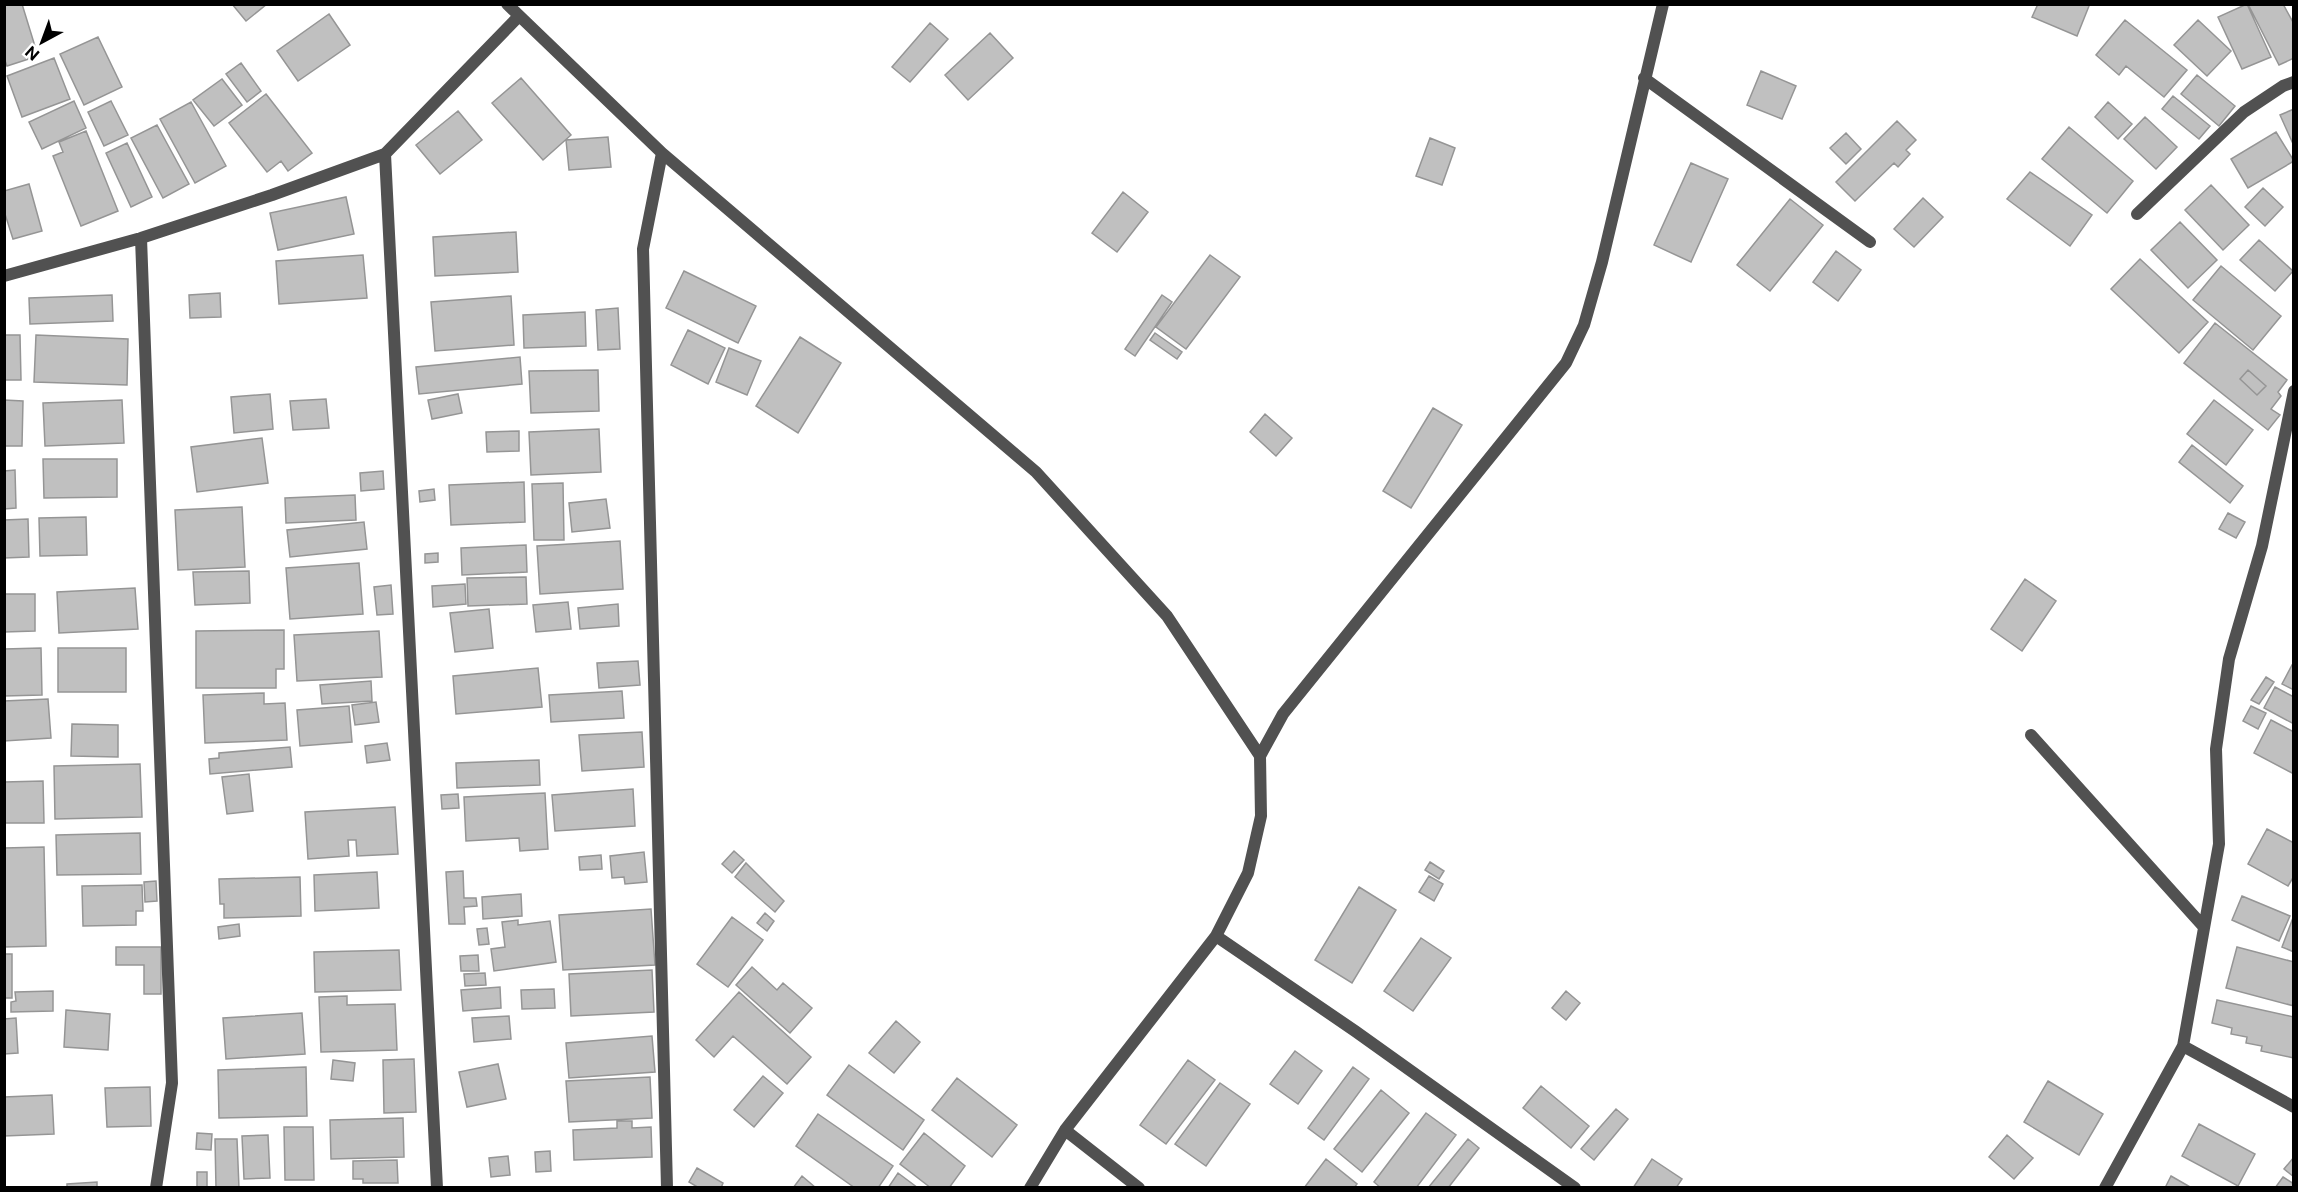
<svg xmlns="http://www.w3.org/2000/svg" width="2298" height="1192" viewBox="0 0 2298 1192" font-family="'Public Sans',sans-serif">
<rect width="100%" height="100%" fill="#fff"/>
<path fill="#c0c0c0" stroke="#959595" stroke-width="1.5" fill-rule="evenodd" d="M 4,4 L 22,4 L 38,56 L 7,66 L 4,58 Z
M 232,4 L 267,4 L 246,21 Z
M 2038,4 L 2087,4 L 2089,6 L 2077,36 L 2032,17 Z
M 2247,4 L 2271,57 L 2242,69 L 2218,17 Z
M 2252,4 L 2283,4 L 2294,24 L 2294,58 L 2279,65 L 2249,6 Z
M 329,14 L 350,45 L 298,81 L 277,51 Z
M 2125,20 L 2187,70 L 2164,97 L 2126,66 L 2119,75 L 2096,55 Z
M 2198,20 L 2231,51 L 2207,76 L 2174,45 Z
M 930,23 L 948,39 L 910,82 L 892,67 Z
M 990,33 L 1013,58 L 968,100 L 945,75 Z
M 98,37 L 122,87 L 84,105 L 60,54 Z
M 54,58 L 70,99 L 22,117 L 7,76 Z
M 241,63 L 261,91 L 247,102 L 226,74 Z
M 1761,71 L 1796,86 L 1782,119 L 1747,105 Z
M 2197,75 L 2235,106 L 2219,126 L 2181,94 Z
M 521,78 L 571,135 L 543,160 L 492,103 Z
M 222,79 L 242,105 L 214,126 L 193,100 Z
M 266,94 L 312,153 L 288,171 L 281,161 L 267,172 L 229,123 Z
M 2173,96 L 2210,126 L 2199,139 L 2162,109 Z
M 74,101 L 86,128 L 42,149 L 29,122 Z
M 111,101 L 128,135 L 104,146 L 88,112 Z
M 191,102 L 226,166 L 195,183 L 160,119 Z
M 2108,102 L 2132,124 L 2118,139 L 2095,117 Z
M 2294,109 L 2294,146 L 2280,115 Z
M 458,111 L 482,140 L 440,174 L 416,145 Z
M 2145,117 L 2177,147 L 2156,169 L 2124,139 Z
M 1897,121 L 1916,140 L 1906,150 L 1910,154 L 1898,167 L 1894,163 L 1855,201 L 1836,182 Z
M 157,125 L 189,184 L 163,198 L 131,138 Z
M 2069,127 L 2133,181 L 2107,213 L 2042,159 Z
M 86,131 L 118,211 L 81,226 L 53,156 L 63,152 L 59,142 Z
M 2276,132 L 2294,161 L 2248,188 L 2231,159 Z
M 1846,133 L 1861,149 L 1846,164 L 1830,148 Z
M 608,137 L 611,167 L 569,170 L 566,140 Z
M 1430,138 L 1455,148 L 1442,185 L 1416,176 Z
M 127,143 L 152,197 L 131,207 L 106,153 Z
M 1691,163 L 1728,179 L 1691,262 L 1654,245 Z
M 2030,172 L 2092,215 L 2070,246 L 2007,199 Z
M 29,184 L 42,231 L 13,239 L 4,211 L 4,191 Z
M 2211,185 L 2249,225 L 2223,250 L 2185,210 Z
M 2263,188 L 2283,207 L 2265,226 L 2245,207 Z
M 1123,192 L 1148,212 L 1117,252 L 1092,233 Z
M 346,197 L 354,234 L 278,250 L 270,213 Z
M 1923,198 L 1943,217 L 1914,247 L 1894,229 Z
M 1790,199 L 1823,225 L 1770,291 L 1737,265 Z
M 2180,222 L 2217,260 L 2188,288 L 2151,250 Z
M 516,232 L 518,272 L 435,276 L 433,237 Z
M 2259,240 L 2293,271 L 2275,291 L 2240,260 Z
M 1836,251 L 1861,270 L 1838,301 L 1813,282 Z
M 363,255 L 367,298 L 279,304 L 276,261 Z
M 1210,255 L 1240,277 L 1186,349 L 1156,327 Z
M 2140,259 L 2208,322 L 2179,353 L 2111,289 Z
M 2221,266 L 2281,316 L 2253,350 L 2193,300 Z
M 684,271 L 756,306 L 738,343 L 666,308 Z
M 220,293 L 221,317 L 190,318 L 189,295 Z
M 112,295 L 113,321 L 30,324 L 29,298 Z
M 1162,295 L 1172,302 L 1135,356 L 1125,349 Z
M 511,296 L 514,345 L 435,351 L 431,302 Z
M 618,308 L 620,349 L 598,350 L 596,310 Z
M 585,312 L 586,346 L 524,348 L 523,315 Z
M 2215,323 L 2287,380 L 2278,392 L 2281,396 L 2271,409 L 2280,415 L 2268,430 L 2184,363 ZM 2248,370 L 2266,386 L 2257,395 L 2240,379 Z
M 688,330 L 725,348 L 708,384 L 671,365 Z
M 1155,333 L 1182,352 L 1177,359 L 1150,340 Z
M 4,335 L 20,335 L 21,380 L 4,380 Z
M 36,335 L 128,339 L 127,385 L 34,382 Z
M 800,337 L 841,363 L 798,433 L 756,406 Z
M 729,348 L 761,361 L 747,395 L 716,382 Z
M 520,357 L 522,384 L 419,394 L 416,367 Z
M 598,370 L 599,411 L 531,413 L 529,371 Z
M 2248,370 L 2266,386 L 2257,395 L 2240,379 Z
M 270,394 L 273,429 L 234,433 L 231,397 Z
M 458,394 L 462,413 L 432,419 L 428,400 Z
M 326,399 L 329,428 L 293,430 L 290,401 Z
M 4,400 L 23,401 L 22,446 L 4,446 Z
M 122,400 L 124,443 L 45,446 L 43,403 Z
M 2214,400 L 2253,430 L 2226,465 L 2187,434 Z
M 1433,408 L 1462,425 L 1411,508 L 1383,491 Z
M 1265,414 L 1292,438 L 1276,456 L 1250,432 Z
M 599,429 L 601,472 L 531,475 L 529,432 Z
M 519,431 L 519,451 L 487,452 L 486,432 Z
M 262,438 L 268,483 L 197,492 L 191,447 Z
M 2192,445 L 2243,486 L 2230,503 L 2179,462 Z
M 43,459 L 117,459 L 117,497 L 44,498 Z
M 15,470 L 16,508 L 4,509 L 4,471 Z
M 383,471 L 384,489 L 361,491 L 360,473 Z
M 524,482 L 525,522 L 451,525 L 449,485 Z
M 563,483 L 564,540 L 534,540 L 532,484 Z
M 434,489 L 435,500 L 420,502 L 419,491 Z
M 355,495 L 356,520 L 286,523 L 285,498 Z
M 606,499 L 610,528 L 572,532 L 569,503 Z
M 242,507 L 245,567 L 178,570 L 175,510 Z
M 2228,513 L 2245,522 L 2236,538 L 2219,529 Z
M 86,517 L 87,555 L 40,556 L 39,518 Z
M 28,519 L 29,557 L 4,558 L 4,520 Z
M 364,522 L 367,549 L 290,557 L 287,530 Z
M 620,541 L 623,589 L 540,594 L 537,546 Z
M 526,545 L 527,572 L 462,575 L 461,548 Z
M 438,553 L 438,562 L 425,563 L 425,554 Z
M 359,563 L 363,614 L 290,619 L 286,568 Z
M 249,571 L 250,603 L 195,605 L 193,572 Z
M 526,577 L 527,604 L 468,606 L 467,578 Z
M 2025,579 L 2056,601 L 2022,651 L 1991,629 Z
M 465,584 L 466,604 L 433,607 L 432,586 Z
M 391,585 L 393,614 L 377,615 L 374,587 Z
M 135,588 L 138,629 L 59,633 L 57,592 Z
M 4,594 L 35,594 L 35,631 L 4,632 Z
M 568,602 L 571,629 L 536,632 L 533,605 Z
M 618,604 L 619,626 L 580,629 L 578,608 Z
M 489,609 L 493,648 L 455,652 L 450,613 Z
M 284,630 L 284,669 L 276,669 L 276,688 L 196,688 L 196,631 Z
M 379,631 L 382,677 L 297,681 L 294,635 Z
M 41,648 L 42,695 L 4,696 L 4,649 Z
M 58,648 L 126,648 L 126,692 L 58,692 Z
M 638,661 L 640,685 L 599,688 L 597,663 Z
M 2292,665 L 2294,666 L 2294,690 L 2282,684 Z
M 538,668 L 542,707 L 456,714 L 453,676 Z
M 2266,677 L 2274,682 L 2259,704 L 2251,700 Z
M 371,681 L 372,701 L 322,704 L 320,685 Z
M 2275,687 L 2294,697 L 2294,724 L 2264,708 Z
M 622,691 L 624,718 L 551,722 L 549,695 Z
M 264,693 L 264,704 L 285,703 L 287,740 L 205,743 L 203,695 Z
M 48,699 L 51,738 L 4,741 L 4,701 Z
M 376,702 L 379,722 L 355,725 L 352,705 Z
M 349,706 L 352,742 L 300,746 L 297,710 Z
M 2251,706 L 2266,713 L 2258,729 L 2243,721 Z
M 2271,720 L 2294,732 L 2294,774 L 2254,753 Z
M 72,724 L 118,725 L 118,757 L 71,756 Z
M 642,732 L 644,767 L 582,771 L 579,735 Z
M 387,743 L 390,760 L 367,763 L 365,746 Z
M 290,747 L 292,767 L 210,774 L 209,759 L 219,758 L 219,753 Z
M 539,760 L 540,785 L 457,788 L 456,763 Z
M 140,764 L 142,817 L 55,819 L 54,766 Z
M 249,774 L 253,811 L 227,814 L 222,777 Z
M 43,781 L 44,823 L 4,823 L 4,782 Z
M 633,789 L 635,826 L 555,831 L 552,795 Z
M 545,793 L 548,849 L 520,851 L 519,838 L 466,841 L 464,797 Z
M 458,794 L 459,808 L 442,809 L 441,795 Z
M 395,807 L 398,854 L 357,856 L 356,840 L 348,840 L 349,856 L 308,859 L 305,812 Z
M 2267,829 L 2294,843 L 2294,876 L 2288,886 L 2248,864 Z
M 140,833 L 141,874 L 57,875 L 56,835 Z
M 44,847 L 46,946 L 4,947 L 4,848 Z
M 734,851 L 744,860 L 732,873 L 722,864 Z
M 644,852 L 647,882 L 625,884 L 624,877 L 612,878 L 610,856 Z
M 601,855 L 602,869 L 580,870 L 579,857 Z
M 1430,862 L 1444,871 L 1439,879 L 1425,870 Z
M 746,863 L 784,901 L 775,912 L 735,877 Z
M 463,871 L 464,898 L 476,898 L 477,906 L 464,907 L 465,924 L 449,924 L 446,872 Z
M 377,872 L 379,908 L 315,911 L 314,875 Z
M 1429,876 L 1443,884 L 1434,901 L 1419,892 Z
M 300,877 L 301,916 L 224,918 L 224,904 L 220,904 L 219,879 Z
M 156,881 L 157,901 L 145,902 L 144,882 Z
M 142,885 L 143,911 L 136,911 L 136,925 L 83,926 L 82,886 Z
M 1359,887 L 1396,910 L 1352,983 L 1315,960 Z
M 521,894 L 522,916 L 483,919 L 482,897 Z
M 2242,896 L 2290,916 L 2279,941 L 2232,920 Z
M 651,909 L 655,965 L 563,970 L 559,915 Z
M 765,913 L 774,921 L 767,931 L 757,923 Z
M 2294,915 L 2294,952 L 2282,947 Z
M 732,917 L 763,940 L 728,987 L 697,964 Z
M 518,920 L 518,925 L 550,921 L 556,962 L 494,971 L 491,949 L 505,947 L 502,922 Z
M 239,924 L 240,936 L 219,939 L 218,927 Z
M 487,928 L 489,944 L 479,945 L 477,929 Z
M 1421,938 L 1451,958 L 1413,1011 L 1384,991 Z
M 116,947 L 161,947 L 161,994 L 144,994 L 144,965 L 116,965 Z
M 2237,947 L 2294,962 L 2294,1006 L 2226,988 Z
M 399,950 L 401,990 L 315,992 L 314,952 Z
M 4,954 L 12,954 L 12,998 L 4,998 Z
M 478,955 L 479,971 L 461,971 L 460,956 Z
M 752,967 L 777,990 L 783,983 L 812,1008 L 790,1033 L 736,985 Z
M 652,970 L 654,1012 L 571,1016 L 569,974 Z
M 485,973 L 486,985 L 465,986 L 464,974 Z
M 500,987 L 501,1008 L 463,1011 L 461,990 Z
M 554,989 L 555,1008 L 522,1009 L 521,990 Z
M 53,991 L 53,1011 L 11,1012 L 11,1002 L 16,1001 L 15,992 Z
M 1566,991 L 1580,1003 L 1566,1020 L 1552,1008 Z
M 739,992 L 811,1057 L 787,1084 L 733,1036 L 714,1057 L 696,1040 Z
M 347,996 L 347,1005 L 395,1004 L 397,1050 L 321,1052 L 319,997 Z
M 2217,1000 L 2294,1017 L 2294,1058 L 2261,1051 L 2262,1046 L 2246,1043 L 2247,1037 L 2231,1034 L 2232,1028 L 2212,1023 Z
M 66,1010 L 110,1014 L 108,1050 L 64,1047 Z
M 302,1013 L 305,1054 L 226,1059 L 223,1018 Z
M 509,1016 L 511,1039 L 474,1042 L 472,1018 Z
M 16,1018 L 18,1053 L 4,1054 L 4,1019 Z
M 896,1021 L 920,1042 L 894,1073 L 869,1053 Z
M 652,1036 L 655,1072 L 569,1078 L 566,1043 Z
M 1295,1051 L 1322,1071 L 1298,1104 L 1270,1084 Z
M 414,1059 L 416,1112 L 384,1113 L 383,1060 Z
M 333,1060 L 355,1063 L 353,1081 L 331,1079 Z
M 1188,1060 L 1215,1080 L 1166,1144 L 1140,1125 Z
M 498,1064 L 506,1099 L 467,1107 L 459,1072 Z
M 849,1065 L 924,1120 L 903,1150 L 827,1095 Z
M 306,1067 L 307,1116 L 219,1118 L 218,1070 Z
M 1353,1067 L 1369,1079 L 1324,1140 L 1308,1128 Z
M 763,1076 L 783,1093 L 754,1127 L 734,1110 Z
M 650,1077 L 652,1118 L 569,1122 L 566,1081 Z
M 957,1078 L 1017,1125 L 992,1157 L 932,1110 Z
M 2048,1081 L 2103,1114 L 2079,1155 L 2024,1122 Z
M 1220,1083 L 1250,1104 L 1206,1166 L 1175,1144 Z
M 1541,1086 L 1589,1126 L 1571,1148 L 1523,1108 Z
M 150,1087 L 151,1126 L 107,1127 L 105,1088 Z
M 1381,1090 L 1409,1113 L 1362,1172 L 1334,1149 Z
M 52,1095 L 54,1134 L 4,1136 L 4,1097 Z
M 1616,1109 L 1628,1119 L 1594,1160 L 1581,1149 Z
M 1426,1113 L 1456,1135 L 1416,1188 L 1381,1188 L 1374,1182 Z
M 818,1114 L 893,1166 L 878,1188 L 855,1188 L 796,1146 Z
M 403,1118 L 404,1157 L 331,1159 L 330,1120 Z
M 617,1121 L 632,1121 L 632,1128 L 651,1127 L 652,1157 L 574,1160 L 573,1130 L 617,1128 Z
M 2199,1124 L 2255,1154 L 2238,1186 L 2182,1156 Z
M 284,1127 L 313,1127 L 314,1180 L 285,1180 Z
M 197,1133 L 212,1134 L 211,1150 L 196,1149 Z
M 924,1133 L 965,1166 L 949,1188 L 931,1188 L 900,1164 Z
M 268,1135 L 270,1178 L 244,1179 L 242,1136 Z
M 2007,1135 L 2033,1158 L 2014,1179 L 1989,1157 Z
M 215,1139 L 237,1139 L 239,1188 L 216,1188 Z
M 1468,1139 L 1479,1148 L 1448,1188 L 1428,1188 Z
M 550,1151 L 551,1171 L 536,1172 L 535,1152 Z
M 508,1156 L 510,1175 L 491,1177 L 489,1158 Z
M 2294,1157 L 2294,1177 L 2284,1169 Z
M 1326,1159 L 1357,1184 L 1354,1188 L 1304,1188 Z
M 1652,1159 L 1682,1179 L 1676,1188 L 1633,1188 Z
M 397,1160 L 398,1183 L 363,1183 L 363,1179 L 353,1179 L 353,1161 Z
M 697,1168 L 723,1183 L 721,1188 L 699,1188 L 689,1182 Z
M 197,1172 L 207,1172 L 207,1187 L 197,1187 Z
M 898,1173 L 918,1188 L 888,1188 Z
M 802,1176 L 816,1188 L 793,1188 Z
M 2171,1176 L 2192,1188 L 2165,1188 Z
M 2283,1177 L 2294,1184 L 2294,1188 L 2275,1188 Z
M 97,1182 L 97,1188 L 67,1188 L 67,1184 Z"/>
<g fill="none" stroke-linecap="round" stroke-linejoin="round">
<path stroke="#515151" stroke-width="12" d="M 507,4 L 662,153 L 643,249 L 667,1188
M 1644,78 L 1870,242
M 662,153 L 1036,472 L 1167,616 L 1260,756
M 385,154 L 437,1188
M 2137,214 L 2244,112 L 2283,86 L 2294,82
M 141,238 L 172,1083 L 156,1188
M 4,276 L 141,238 L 272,195 L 385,154 L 519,16
M 2031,735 L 2203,926
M 1216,936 L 1355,1031 L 1575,1188
M 2183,1046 L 2294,1107
M 1065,1130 L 1139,1188
M 1030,1188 L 1065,1130 L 1216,936 L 1248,873 L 1261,816 L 1260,756 L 1283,714 L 1566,363 L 1584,325 L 1602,262 L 1663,4
M 2105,1188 L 2183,1046 L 2219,844 L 2216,749 L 2229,659 L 2262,546 L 2294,391"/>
</g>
<rect width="2298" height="1192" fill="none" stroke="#000000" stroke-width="12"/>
<g transform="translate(42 42) rotate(221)" stroke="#ffffff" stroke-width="4.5" paint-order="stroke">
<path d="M0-4.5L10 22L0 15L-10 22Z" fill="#000000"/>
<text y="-9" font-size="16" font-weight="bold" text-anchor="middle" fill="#000000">N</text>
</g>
</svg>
